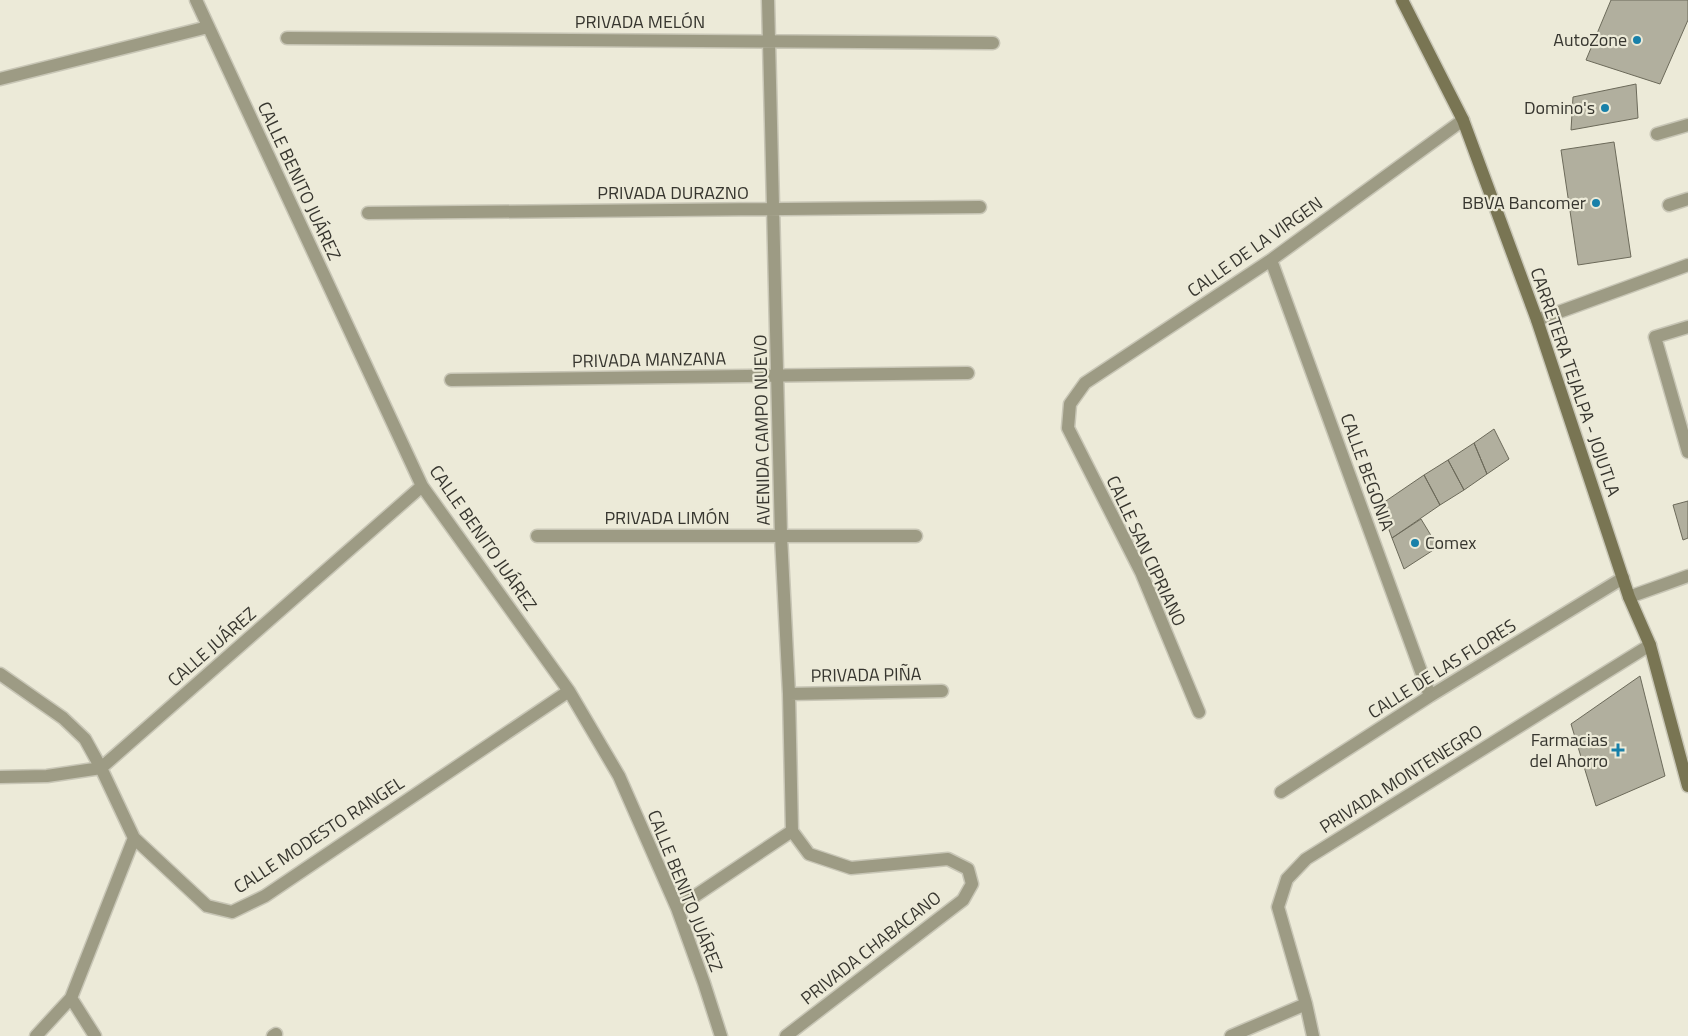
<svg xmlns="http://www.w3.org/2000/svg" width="1688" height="1036" viewBox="0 0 1688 1036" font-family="'Titillium Web',sans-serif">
<rect width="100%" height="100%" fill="#ecead8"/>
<path fill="#b1af9e" stroke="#6c6a5a" d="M 1611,0 L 1688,0 L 1688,20 L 1660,84 L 1586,60 Z
M 1636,84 L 1638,118 L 1571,130 L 1573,97 Z
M 1614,142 L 1631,257 L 1578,265 L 1561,150 Z
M 1494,429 L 1509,459 L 1487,474 L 1474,443 Z
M 1474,443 L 1487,474 L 1464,490 L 1448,460 Z
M 1448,460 L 1464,490 L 1440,505 L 1424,475 Z
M 1424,475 L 1440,505 L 1392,538 L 1380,505 Z
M 1688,501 L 1688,538 L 1683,540 L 1673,505 Z
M 1421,519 L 1438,547 L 1404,569 L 1392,538 Z
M 1640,676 L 1665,776 L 1596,806 L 1571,724 Z"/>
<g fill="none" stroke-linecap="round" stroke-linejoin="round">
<defs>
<path id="lane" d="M 1657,134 L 1688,125
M 1669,205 L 1688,199
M 1537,320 L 1688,265
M 1688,327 L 1655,337 L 1688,452
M 1629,597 L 1688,576"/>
<path id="street" d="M 196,0 L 422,486 L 569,691 L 619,776 L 677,908 L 704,983 L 721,1036
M 768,0 L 781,536 L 789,694 L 792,831 L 809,854 L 851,868 L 948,859 L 968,869 L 972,884 L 963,900 L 786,1036
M 287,38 L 993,43
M 0,79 L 208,27
M 368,213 L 980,207
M 1271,260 L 1430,696
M 451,380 L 968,373
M 537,536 L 916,536
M 0,674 L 63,718 L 85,739 L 101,768 L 134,838 L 207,906 L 232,912 L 265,896 L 569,691
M 789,694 L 942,691
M 1199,712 L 1141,572 L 1068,428 L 1070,404 L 1085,383 L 1271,260 L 1463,120
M 0,777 L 47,776 L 101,768 L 422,486
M 1281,792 L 1430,696 L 1623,578
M 677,908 L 792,831
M 71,998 L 95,1036
M 36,1036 L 71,998 L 134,838
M 273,1036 L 276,1034
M 1231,1036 L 1306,1004
M 1313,1036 L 1306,1004 L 1278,907 L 1287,879 L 1306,859 L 1650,645"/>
<path id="secondary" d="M 1402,0 L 1463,120 L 1537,320 L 1629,597 L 1650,645 L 1688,786"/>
</defs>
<use href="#lane" stroke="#c8c6b6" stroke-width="15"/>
<use href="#street" stroke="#c8c6b6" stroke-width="15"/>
<use href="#secondary" stroke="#c8c6b6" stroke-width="15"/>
<use href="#lane" stroke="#9d9b84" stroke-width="12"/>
<use href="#street" stroke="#9d9b84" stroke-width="12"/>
<use href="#secondary" stroke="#797553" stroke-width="12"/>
</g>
<g fill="#1880a9" stroke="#ecead8" stroke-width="2">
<circle cx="1637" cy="40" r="5"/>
<circle cx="1605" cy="108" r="5"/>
<circle cx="1596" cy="203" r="5"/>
<circle cx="1415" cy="543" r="5"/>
<path d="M1615.5 742.5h5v5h5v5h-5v5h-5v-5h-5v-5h5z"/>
</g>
<g text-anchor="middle" stroke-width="4.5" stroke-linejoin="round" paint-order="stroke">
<g font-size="18" fill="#37362f" stroke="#ecead8">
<text x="640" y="28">PRIVADA MELÓN</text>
<text transform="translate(299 181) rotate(65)" y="6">CALLE BENITO JUÁREZ</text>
<text x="673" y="199">PRIVADA DURAZNO</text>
<text transform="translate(1255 247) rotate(-35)" y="6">CALLE DE LA VIRGEN</text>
<text transform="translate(649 360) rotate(-1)" y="6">PRIVADA MANZANA</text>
<text transform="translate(1575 382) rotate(71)" y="6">CARRETERA TEJALPA - JOJUTLA</text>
<text transform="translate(762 430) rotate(-91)" y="6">AVENIDA CAMPO NUEVO</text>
<text transform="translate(1367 472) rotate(70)" y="6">CALLE BEGONIA</text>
<text x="667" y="524">PRIVADA LIMÓN</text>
<text transform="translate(483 538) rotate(55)" y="6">CALLE BENITO JUÁREZ</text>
<text transform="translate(1146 551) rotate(65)" y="6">CALLE SAN CIPRIANO</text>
<text transform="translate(212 647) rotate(-41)" y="6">CALLE JUÁREZ</text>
<text transform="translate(1442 669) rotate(-32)" y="6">CALLE DE LAS FLORES</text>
<text transform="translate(866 675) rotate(-1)" y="6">PRIVADA PIÑA</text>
<text transform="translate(1401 779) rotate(-32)" y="6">PRIVADA MONTENEGRO</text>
<text transform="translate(319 835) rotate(-33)" y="6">CALLE MODESTO RANGEL</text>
<text transform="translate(685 891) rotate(68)" y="6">CALLE BENITO JUÁREZ</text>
<text transform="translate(871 948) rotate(-38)" y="6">PRIVADA CHABACANO</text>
</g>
<g font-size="18" fill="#37362f" stroke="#ecead8" text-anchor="end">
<text x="1627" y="46">AutoZone</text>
<text x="1595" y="114">Domino's</text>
<text x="1586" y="209">BBVA Bancomer</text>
<text x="1425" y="549" text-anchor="start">Comex</text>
<text x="1608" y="746">Farmacias<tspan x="1608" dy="21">del Ahorro</tspan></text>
</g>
</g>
</svg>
